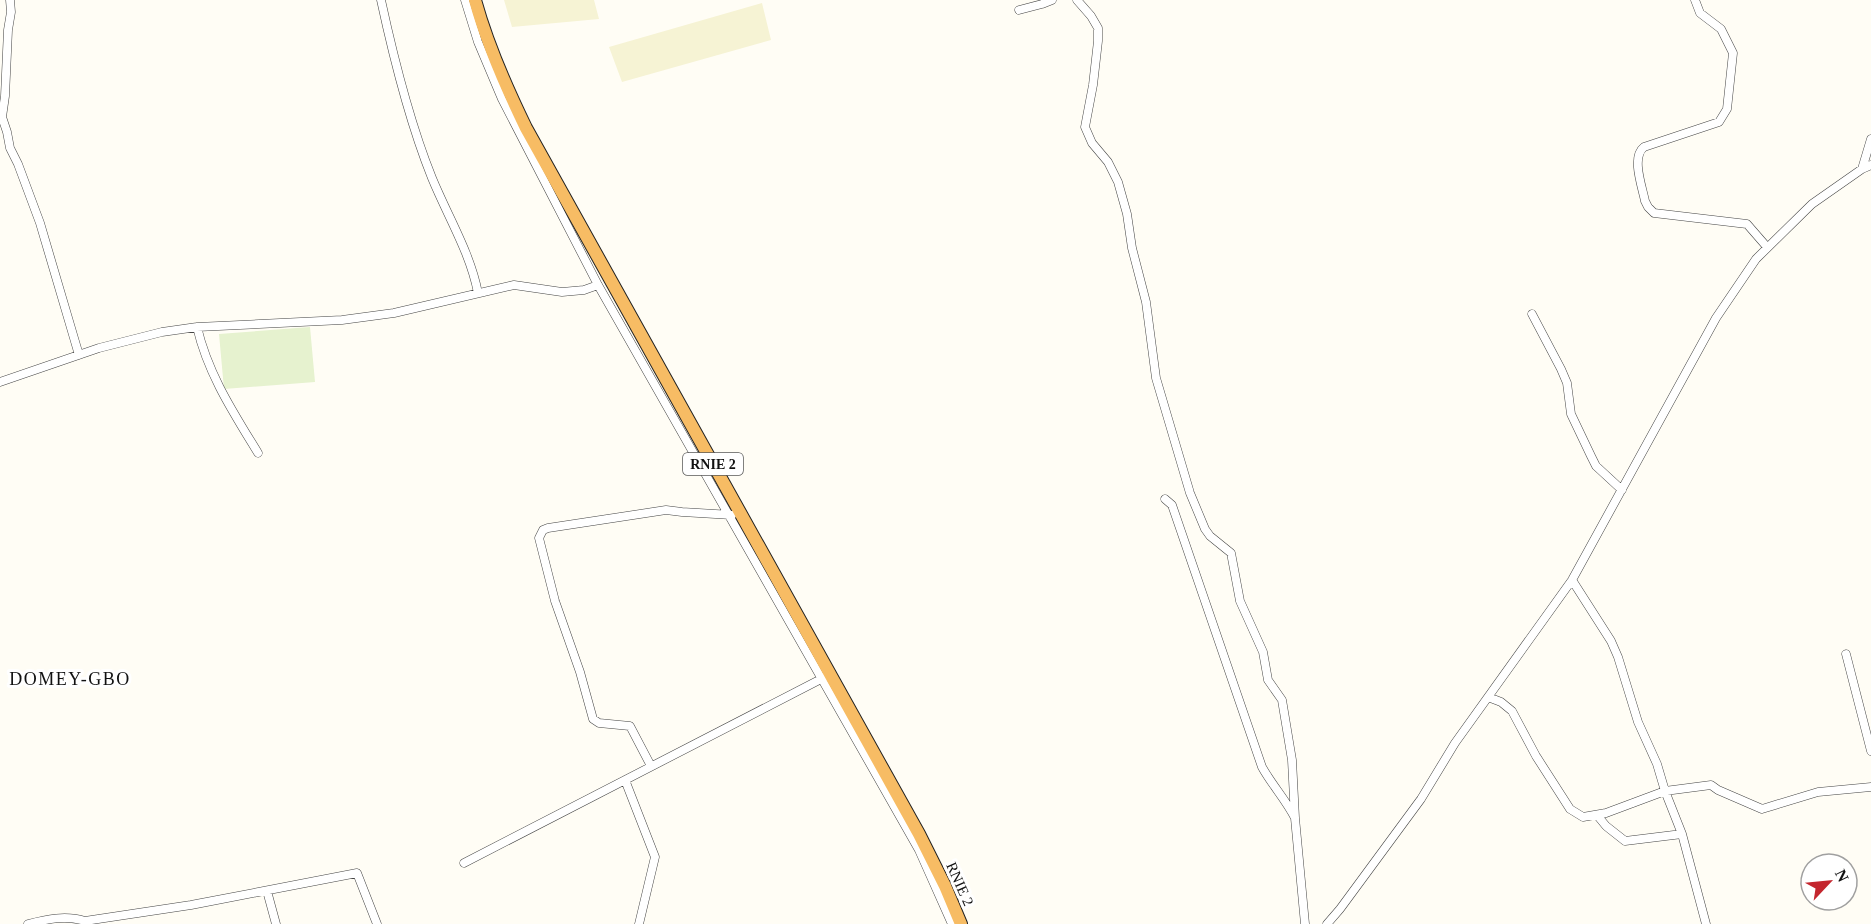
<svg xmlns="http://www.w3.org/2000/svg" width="1871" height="924" viewBox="0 0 1871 924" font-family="'Times New Roman',serif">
<rect width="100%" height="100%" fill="#fffdf5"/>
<path fill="#f6f3d4" d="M 504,0 L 594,0 L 599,19 L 512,27 Z
M 762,3 L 771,40 L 622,82 L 609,47 Z"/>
<path fill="#e6f2cf" d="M 310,327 L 315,382 L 224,389 L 219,334 Z"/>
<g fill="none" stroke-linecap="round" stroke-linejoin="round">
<defs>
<path id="minor" d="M 10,0 L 11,12 L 8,30 L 5,96 L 2,117 L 7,132 L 10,148 L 18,164 L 40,223 L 79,355
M 381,0 C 394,60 409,121 432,178 C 448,217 470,252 478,293
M 465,0 L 478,42 L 502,99 L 598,285 L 919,850 L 952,924
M 1077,0 L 1091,16 L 1098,28 L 1098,41 L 1093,85 L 1085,127 L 1092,143 L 1108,162 L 1118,182 L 1127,214 L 1132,248 L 1146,302 L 1156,378 L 1190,493 L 1205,529 L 1210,536 L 1231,553 L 1240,601 L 1263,652 L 1268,680 L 1282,700 L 1292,760 L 1295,818
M 1695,0 L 1700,13 L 1721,29 L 1733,53 L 1727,109 L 1719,122 L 1644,147 C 1631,157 1642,186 1645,201 L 1648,207 L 1654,213 L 1747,224 L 1767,247
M 1019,10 L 1042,4 L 1052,0
M 1862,169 L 1871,139
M 1532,314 L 1561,369 L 1567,383 L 1571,414 L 1591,456 L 1596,466 L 1622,490
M 197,327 C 208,374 233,412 258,453
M 0,382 L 99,348 L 162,332 L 197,327 L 342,320 L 394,313 L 514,285 L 562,292 L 584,290 L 598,285
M 1165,499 L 1172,505 L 1262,767 C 1272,785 1286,800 1295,818 L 1305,924
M 1572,580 L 1611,641 L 1618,657 L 1638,722 L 1657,764 L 1665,791 L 1682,834 L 1706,924
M 1846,654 L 1871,751
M 1488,697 L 1501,702 L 1512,711 L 1536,756 L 1570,809 L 1583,817 L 1606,813 L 1665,791 L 1711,785 L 1718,790 L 1762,809 L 1818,792 L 1871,787
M 651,766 L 630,726 L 599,723 L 593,719 L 580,672 L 555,601 L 539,538 L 543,530 L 548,528 L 666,510 L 682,512 L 732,515
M 625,780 L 655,857 L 639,924
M 1597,815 L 1606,826 L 1625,841 L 1682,834
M 464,863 L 825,677
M 267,891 L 276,924
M 28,924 C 47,919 66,915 85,921 L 191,905 L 357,873 L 377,924
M 1327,924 L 1340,909 L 1421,799 L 1455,743 L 1572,580 L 1716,318 L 1756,259 L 1812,204 L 1862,169 L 1871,165"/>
<path id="trunk" d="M 475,0 C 487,44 506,87 526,128 L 919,834 L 945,886 L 961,924"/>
</defs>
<use href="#minor" stroke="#444" stroke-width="9"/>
<use href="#trunk" stroke="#222" stroke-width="14"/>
<use href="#minor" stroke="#fff" stroke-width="8"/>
<use href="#trunk" stroke="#f7bc64" stroke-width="12"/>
</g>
<g text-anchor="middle" stroke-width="6" stroke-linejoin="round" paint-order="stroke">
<rect fill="#fff" stroke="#585858" stroke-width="1.5" x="683" y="453" width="60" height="22" rx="4.5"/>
<g font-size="14" font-weight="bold" fill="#111">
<text x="713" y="469">RNIE 2</text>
</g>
<g font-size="15" fill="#111" stroke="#fff">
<text transform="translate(960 884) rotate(66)" y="5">RNIE 2</text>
</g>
<g font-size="18" letter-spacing="1.5" fill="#111" stroke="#fff">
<text x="70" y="685">DOMEY-GBO</text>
</g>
</g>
<g transform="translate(1829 882) rotate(64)"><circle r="28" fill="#ffffff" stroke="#a0a0a0" stroke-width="1.5"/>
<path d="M0-4.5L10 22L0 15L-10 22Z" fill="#c4262e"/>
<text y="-9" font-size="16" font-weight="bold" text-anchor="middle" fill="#111111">N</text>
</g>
</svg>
